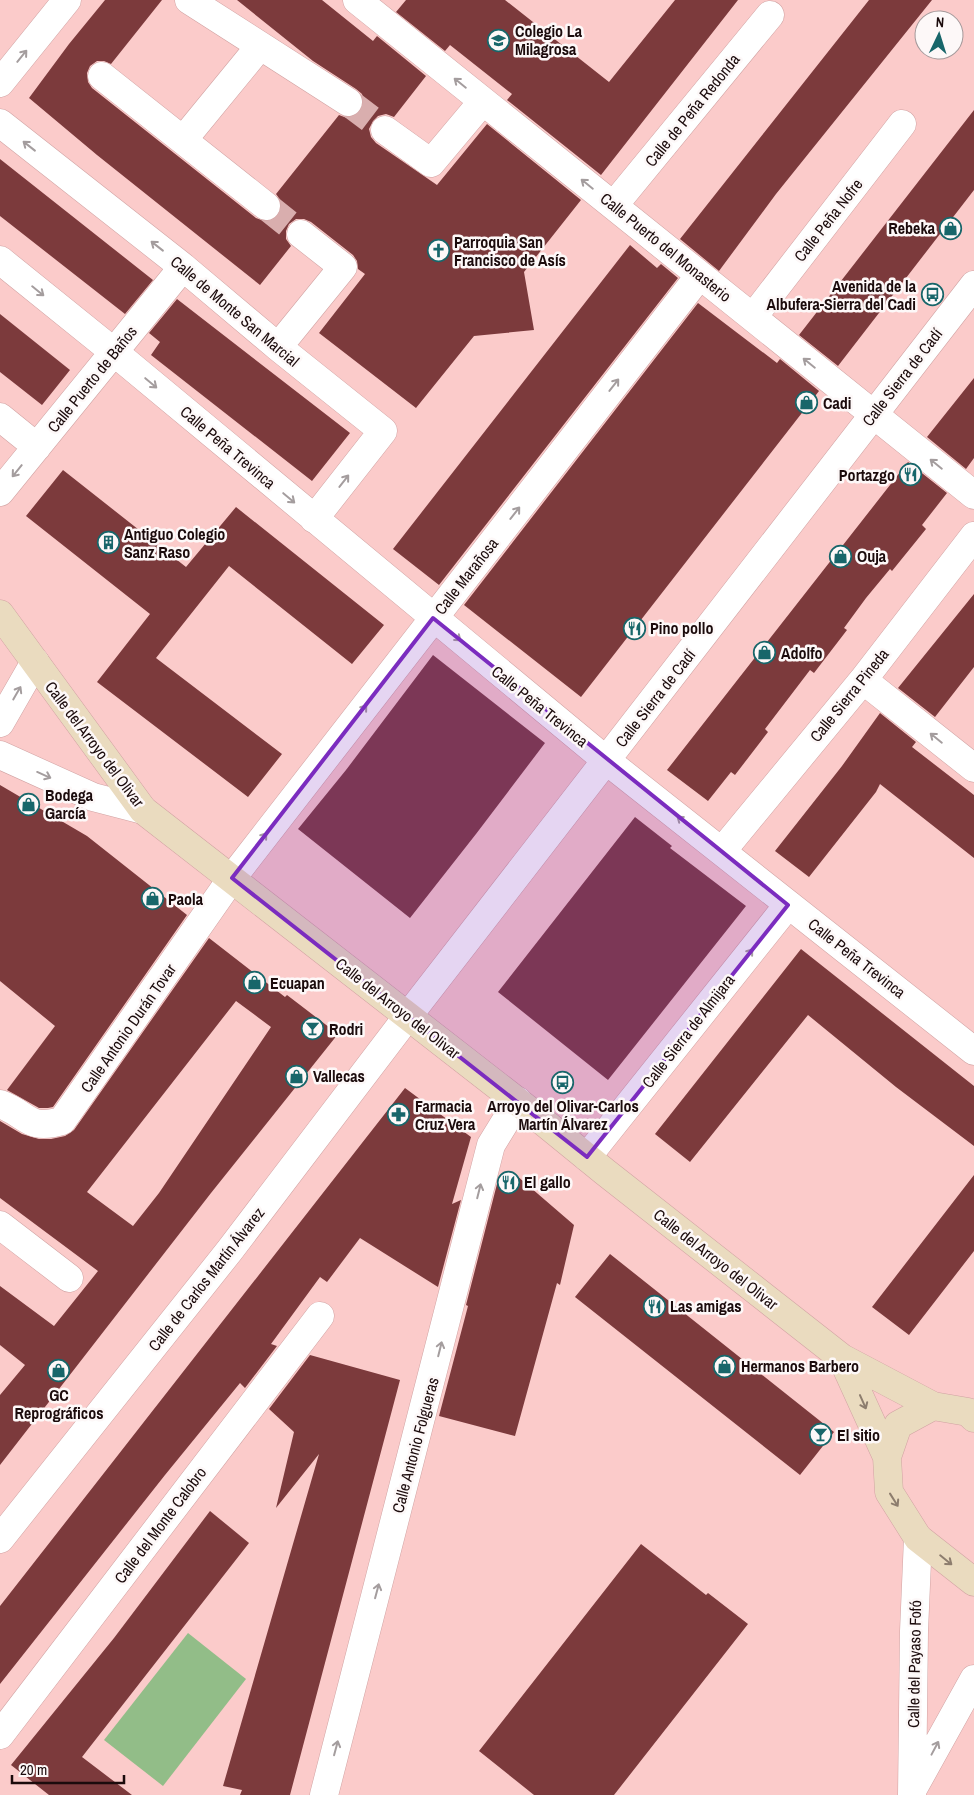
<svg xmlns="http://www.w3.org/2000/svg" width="974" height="1795" viewBox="0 0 974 1795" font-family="'Archivo Narrow',sans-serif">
<rect width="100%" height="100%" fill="#fbcbca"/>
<path fill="#92bd88" d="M 188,1633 L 246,1679 L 163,1786 L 104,1740 Z"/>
<path fill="#7c3a3c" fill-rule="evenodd" d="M 105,0 L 162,0 L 111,64 L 104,61 L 97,61 L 90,66 L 87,73 L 88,82 L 92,88 L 256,218 L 264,221 L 272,220 L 278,215 L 281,209 L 281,201 L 276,194 L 339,115 L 347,118 L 355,116 L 361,110 L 364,102 L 362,94 L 356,89 L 313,61 L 237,0 L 322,0 L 373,41 L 377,36 L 426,76 L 394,117 L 386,114 L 378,116 L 373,121 L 369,129 L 371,137 L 376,143 L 437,185 L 487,124 L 581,200 L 524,272 L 534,330 L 474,336 L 416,408 L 319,333 L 365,274 L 358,269 L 357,261 L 353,255 L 311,222 L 304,219 L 296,219 L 289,224 L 286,231 L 286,239 L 291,246 L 260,285 L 97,155 L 29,98 L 69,44 Z
M 406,0 L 505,0 L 609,82 L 675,0 L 738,0 L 601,175 L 507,100 L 512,94 L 450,45 L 445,51 L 396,12 Z
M 869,0 L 932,0 L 776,194 L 719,271 L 680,239 Z
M 974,110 L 974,190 L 838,366 L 799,335 Z
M 0,159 L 153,280 L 125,314 L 0,216 Z
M 630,245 L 657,268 L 661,264 L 678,278 L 439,585 L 393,549 Z
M 177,299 L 350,433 L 312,481 L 151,355 L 160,342 L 149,333 Z
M 698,303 L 777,363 L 780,359 L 819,391 L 581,697 L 464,605 Z
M 0,314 L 70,370 L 42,405 L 0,372 Z
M 974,378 L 974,458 L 966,469 L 927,437 Z
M 908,462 L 947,493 L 922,525 L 926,529 L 892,571 L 890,569 L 866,598 L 844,628 L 847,630 L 814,673 L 810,670 L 765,729 L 768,732 L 735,775 L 731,772 L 708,801 L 667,770 Z
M 63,470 L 186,567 L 236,507 L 384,625 L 352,664 L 229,566 L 156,658 L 282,754 L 248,797 L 97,682 L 150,614 L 26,516 Z
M 974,594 L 974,667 L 935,717 L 898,688 Z
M 433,655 L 545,743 L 476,834 L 410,918 L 298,829 L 346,770 Z
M 880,713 L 916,742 L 912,747 L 974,795 L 974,858 L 880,784 L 876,792 L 809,877 L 775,851 L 842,766 Z
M 0,785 L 87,836 L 187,915 L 53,1107 L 48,1108 L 39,1108 L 7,1090 L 55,1026 L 0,981 Z
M 635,817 L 672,846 L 670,848 L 746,906 L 608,1080 L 498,992 Z
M 209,938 L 285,997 L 287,995 L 338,1034 L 211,1193 L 0,1465 L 0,1395 L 25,1365 L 0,1345 L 0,1286 L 54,1326 L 98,1271 L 0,1198 L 0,1121 L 22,1134 L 39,1139 L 51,1139 L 65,1136 L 74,1130 ZM 236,1001 L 271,1027 L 159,1193 L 133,1226 L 87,1192 Z
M 801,949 L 974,1086 L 974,1146 L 896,1087 L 808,1015 L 690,1162 L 655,1134 Z
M 405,1088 L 471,1137 L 452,1204 L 461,1200 L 438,1287 L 360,1238 L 327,1282 L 320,1277 L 271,1344 L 277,1346 L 245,1388 L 240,1383 L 165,1475 L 0,1684 L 0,1606 Z
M 516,1175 L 574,1225 L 560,1285 L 557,1283 L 515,1436 L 439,1416 L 468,1306 L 466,1305 L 497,1184 Z
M 974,1175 L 974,1251 L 909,1335 L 872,1307 Z
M 610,1254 L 834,1432 L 800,1475 L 575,1297 Z
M 310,1355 L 400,1380 L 290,1795 L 240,1795 L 242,1790 L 223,1786 L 319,1454 L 276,1508 L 294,1432 L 269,1409 Z
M 210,1511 L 249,1543 L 82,1757 L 132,1795 L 49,1795 L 11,1765 L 114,1638 Z
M 641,1544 L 706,1595 L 708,1593 L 748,1624 L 614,1795 L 534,1795 L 479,1751 Z"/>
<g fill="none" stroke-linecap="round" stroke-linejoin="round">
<path stroke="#d9aeae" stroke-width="28" stroke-dasharray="28 14" stroke-linecap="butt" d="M 348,102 L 385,130
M 266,206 L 301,234"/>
<defs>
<path id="street" d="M 189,0 L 348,102
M 357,0 L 974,495
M 102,76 L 266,206
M 0,83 L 67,0
M 0,123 L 183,267 L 278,347 L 383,431 L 314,519
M 385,130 L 431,163 L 483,101
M 183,140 L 260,46
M 614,205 L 770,15
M 0,260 L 114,352 L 607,761 L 974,1051
M 753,317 L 902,124
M 278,347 L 343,267 L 301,234
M 0,417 L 37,447
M 0,492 L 183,267
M 863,680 L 974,768
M 0,723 L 35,662
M 0,755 L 93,797 L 143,810
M 722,851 L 863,680 L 974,536
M 0,1104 C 28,1114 27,1131 62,1121 L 232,878 L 700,275
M 587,1157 L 788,905
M 0,1225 L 69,1278
M 0,1539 L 230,1250 L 408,1016 L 974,285
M 0,1735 L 320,1316
M 914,1787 L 974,1679
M 324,1795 L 491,1145 L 518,1101
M 912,1795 L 914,1631 L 918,1538"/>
<path id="secondary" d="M 0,614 L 143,810 L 535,1115 L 605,1172 L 842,1358 L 933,1406 L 968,1412 L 974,1418
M 842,1358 L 887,1457
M 933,1406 L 898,1425 L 887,1457 L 889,1492 L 918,1538 L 974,1582"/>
</defs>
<use href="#street" stroke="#d1a3a3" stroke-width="29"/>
<use href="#secondary" stroke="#d1a3a3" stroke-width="29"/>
<use href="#street" stroke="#fff" stroke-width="28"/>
<use href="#secondary" stroke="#eadbbf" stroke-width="28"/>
</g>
<defs><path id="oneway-shaft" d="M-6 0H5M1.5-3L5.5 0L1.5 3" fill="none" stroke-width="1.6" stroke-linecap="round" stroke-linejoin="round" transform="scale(1.25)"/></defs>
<g stroke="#a49d9e">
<use href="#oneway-shaft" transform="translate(22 56) rotate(-51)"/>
<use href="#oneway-shaft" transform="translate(460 83) rotate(-141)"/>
<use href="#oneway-shaft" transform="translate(29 146) rotate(-142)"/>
<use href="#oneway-shaft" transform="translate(587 184) rotate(-141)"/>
<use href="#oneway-shaft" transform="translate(157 246) rotate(-142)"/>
<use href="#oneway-shaft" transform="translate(38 291) rotate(39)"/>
<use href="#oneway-shaft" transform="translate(809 363) rotate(-141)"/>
<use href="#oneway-shaft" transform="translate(151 383) rotate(40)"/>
<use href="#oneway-shaft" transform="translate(614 385) rotate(-52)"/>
<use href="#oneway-shaft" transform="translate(936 464) rotate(-141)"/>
<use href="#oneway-shaft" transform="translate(17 471) rotate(129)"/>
<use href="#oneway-shaft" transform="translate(344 481) rotate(-52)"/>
<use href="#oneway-shaft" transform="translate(289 498) rotate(40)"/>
<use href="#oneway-shaft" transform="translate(515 513) rotate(-52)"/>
<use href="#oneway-shaft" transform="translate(455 636) rotate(39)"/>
<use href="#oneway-shaft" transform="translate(17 693) rotate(-60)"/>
<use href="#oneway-shaft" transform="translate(362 711) rotate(-52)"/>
<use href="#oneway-shaft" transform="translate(936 738) rotate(-141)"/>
<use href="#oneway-shaft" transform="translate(44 775) rotate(24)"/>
<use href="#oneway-shaft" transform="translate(683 821) rotate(-142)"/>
<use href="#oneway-shaft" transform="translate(262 839) rotate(-52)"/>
<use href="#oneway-shaft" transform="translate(748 955) rotate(-52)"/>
<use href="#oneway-shaft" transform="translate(479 1191) rotate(-76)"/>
<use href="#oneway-shaft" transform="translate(440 1349) rotate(-76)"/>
<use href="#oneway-shaft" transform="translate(377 1591) rotate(-75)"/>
<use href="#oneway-shaft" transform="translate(336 1748) rotate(-75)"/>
<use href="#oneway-shaft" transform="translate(935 1748) rotate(-62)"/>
</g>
<g stroke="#8d7d6e">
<use href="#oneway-shaft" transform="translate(863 1402) rotate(66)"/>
<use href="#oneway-shaft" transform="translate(894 1500) rotate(58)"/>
<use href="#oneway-shaft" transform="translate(946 1560) rotate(39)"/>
</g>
<path fill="#7b2cbf" fill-opacity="0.2" stroke="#7b2cbf" stroke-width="4" stroke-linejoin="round" d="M 433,618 L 788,905 L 587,1157 L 232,878 Z"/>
<defs>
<symbol id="school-ring" viewBox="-11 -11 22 22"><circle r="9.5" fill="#fdf8f8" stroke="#18666a" stroke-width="1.5"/><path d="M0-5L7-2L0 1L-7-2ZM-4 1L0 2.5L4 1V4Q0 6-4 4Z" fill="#18666a"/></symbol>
<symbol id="shop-ring" viewBox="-11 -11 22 22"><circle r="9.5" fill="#fdf8f8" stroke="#18666a" stroke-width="1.5"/><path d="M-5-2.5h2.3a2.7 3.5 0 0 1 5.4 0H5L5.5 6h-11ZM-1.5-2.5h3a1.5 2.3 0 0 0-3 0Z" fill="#18666a"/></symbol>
<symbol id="church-ring" viewBox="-11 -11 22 22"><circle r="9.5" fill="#fdf8f8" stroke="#18666a" stroke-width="1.5"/><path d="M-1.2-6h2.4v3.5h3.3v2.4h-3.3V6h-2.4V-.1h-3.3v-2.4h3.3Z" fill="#18666a"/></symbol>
<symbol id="bus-ring" viewBox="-11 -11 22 22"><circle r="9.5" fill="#fdf8f8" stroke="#18666a" stroke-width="1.5"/><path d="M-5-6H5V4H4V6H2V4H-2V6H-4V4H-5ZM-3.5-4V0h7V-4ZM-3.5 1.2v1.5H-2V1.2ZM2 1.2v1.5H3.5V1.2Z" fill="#18666a"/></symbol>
<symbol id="restaurant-ring" viewBox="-11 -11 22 22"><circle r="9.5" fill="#fdf8f8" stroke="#18666a" stroke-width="1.5"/><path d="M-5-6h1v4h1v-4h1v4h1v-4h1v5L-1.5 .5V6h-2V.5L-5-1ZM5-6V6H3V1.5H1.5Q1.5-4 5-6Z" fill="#18666a"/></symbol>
<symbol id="building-ring" viewBox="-11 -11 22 22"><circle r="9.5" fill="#fdf8f8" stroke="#18666a" stroke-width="1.5"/><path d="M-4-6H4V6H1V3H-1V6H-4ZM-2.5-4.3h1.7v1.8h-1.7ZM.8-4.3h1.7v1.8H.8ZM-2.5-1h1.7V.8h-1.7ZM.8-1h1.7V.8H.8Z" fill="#18666a"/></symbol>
<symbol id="bar-ring" viewBox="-11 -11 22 22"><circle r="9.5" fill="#fdf8f8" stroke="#18666a" stroke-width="1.5"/><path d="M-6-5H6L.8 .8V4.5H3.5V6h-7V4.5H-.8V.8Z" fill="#18666a"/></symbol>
<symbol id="pharmacy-ring" viewBox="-11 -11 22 22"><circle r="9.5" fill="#fdf8f8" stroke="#18666a" stroke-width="1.5"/><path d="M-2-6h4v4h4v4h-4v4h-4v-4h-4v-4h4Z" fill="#18666a"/></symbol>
</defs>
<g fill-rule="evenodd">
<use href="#school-ring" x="486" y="28" width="25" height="25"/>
<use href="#shop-ring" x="938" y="216" width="25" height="25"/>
<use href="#church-ring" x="426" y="238" width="25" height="25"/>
<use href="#bus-ring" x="920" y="282" width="25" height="25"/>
<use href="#shop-ring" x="794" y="390" width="25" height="25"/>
<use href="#restaurant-ring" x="898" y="462" width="25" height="25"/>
<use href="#building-ring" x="96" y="530" width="25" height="25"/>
<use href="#shop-ring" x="828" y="544" width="25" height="25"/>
<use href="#restaurant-ring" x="622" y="616" width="25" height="25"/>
<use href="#shop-ring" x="752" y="640" width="25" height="25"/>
<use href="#shop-ring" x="16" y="792" width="25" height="25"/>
<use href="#shop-ring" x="140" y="886" width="25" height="25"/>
<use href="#shop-ring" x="242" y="970" width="25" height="25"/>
<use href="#bar-ring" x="300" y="1016" width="25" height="25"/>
<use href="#shop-ring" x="284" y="1064" width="25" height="25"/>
<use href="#bus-ring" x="550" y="1070" width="25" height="25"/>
<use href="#pharmacy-ring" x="386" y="1102" width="25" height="25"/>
<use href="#restaurant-ring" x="496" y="1170" width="25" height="25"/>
<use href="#restaurant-ring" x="642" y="1294" width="25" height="25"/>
<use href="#shop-ring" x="712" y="1354" width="25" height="25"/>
<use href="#shop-ring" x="46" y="1358" width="25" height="25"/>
<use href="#bar-ring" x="808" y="1422" width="25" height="25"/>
</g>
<g text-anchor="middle" stroke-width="5" stroke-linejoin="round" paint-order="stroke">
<g font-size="16" font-weight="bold" fill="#1b0b0c" stroke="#fdf8f8" text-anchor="start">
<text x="515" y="37">Colegio La<tspan x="515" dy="18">Milagrosa</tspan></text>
<text x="935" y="234" text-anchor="end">Rebeka</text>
<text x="454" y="248">Parroquia San<tspan x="454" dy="18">Francisco de Asís</tspan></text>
<text x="916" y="292" text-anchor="end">Avenida de la<tspan x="916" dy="18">Albufera-Sierra del Cadi</tspan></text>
<text x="823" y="409">Cadi</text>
<text x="895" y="481" text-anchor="end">Portazgo</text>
<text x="124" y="540">Antiguo Colegio<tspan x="124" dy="18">Sanz Raso</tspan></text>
<text x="857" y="562">Ouja</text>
<text x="650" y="634">Pino pollo</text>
<text x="781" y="659">Adolfo</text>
<text x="45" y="801">Bodega<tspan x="45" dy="18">García</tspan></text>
<text x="168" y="905">Paola</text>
<text x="270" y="989">Ecuapan</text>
<text x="329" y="1035">Rodri</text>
<text x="313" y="1082">Vallecas</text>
<text x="415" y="1112">Farmacia<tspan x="415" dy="18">Cruz Vera</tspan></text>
<text x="563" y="1112" text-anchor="middle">Arroyo del Olivar-Carlos<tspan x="563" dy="18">Martín Álvarez</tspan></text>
<text x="524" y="1188">El gallo</text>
<text x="670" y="1312">Las amigas</text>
<text x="741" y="1372">Hermanos Barbero</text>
<text x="59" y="1401" text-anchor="middle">GC<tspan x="59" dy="18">Reprográficos</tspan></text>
<text x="837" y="1441">El sitio</text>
</g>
<g font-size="16" fill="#1b0b0c" stroke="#fdf8f8">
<text transform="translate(692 110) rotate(-51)" y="6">Calle de Peña Redonda</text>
<text transform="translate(828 220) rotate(-52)" y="6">Calle Peña Nofre</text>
<text transform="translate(666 247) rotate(39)" y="6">Calle Puerto del Monasterio</text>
<text transform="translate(235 311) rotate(40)" y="6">Calle de Monte San Marcial</text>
<text transform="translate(902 377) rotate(-52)" y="6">Calle Sierra de Cadí</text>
<text transform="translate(92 379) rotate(-51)" y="6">Calle Puerto de Baños</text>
<text transform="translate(228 447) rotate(40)" y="6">Calle Peña Trevinca</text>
<text transform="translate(466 576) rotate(-52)" y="6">Calle Marañosa</text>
<text transform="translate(849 695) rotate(-51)" y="6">Calle Sierra Pineda</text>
<text transform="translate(655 698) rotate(-52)" y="6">Calle Sierra de Cadí</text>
<text transform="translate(540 706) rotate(39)" y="6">Calle Peña Trevinca</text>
<text transform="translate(95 744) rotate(53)" y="6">Calle del Arroyo del Olivar</text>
<text transform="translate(857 958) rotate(38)" y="6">Calle Peña Trevinca</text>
<text transform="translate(398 1008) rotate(38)" y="6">Calle del Arroyo del Olivar</text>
<text transform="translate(128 1028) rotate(-55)" y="6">Calle Antonio Durán Tovar</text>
<text transform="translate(688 1031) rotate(-52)" y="6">Calle Sierra de Almijara</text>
<text transform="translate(716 1259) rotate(38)" y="6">Calle del Arroyo del Olivar</text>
<text transform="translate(206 1279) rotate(-52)" y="6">Calle de Carlos Martín Álvarez</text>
<text transform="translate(415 1445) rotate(-75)" y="6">Calle Antonio Folgueras</text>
<text transform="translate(160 1525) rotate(-53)" y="6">Calle del Monte Calobro</text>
<text transform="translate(914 1664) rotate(-89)" y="6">Calle del Payaso Fofó</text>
</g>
</g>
<g transform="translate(939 35) rotate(4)"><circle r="24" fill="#fdf8f8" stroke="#a3999a"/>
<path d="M0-4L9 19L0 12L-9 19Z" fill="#18666a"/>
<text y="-8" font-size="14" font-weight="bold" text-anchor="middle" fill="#1b0b0c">N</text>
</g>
<path d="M12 1775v8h112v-8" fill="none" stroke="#1b0b0c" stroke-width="2.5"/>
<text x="20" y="1775" font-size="15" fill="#1b0b0c" stroke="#fdf8f8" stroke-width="4" paint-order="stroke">20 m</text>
</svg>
